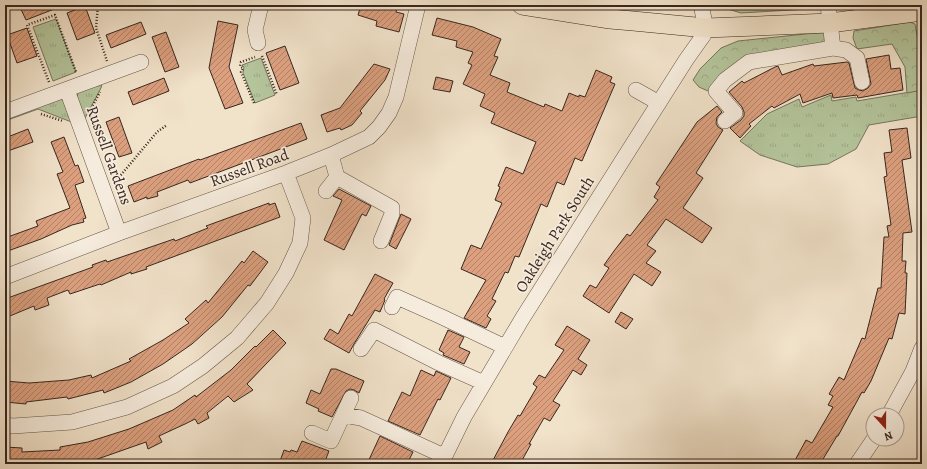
<svg xmlns="http://www.w3.org/2000/svg" width="927" height="469" viewBox="0 0 927 469" font-family="Alegreya,serif">
<defs>
<pattern id="grass-tufts" width="24" height="20" patternUnits="userSpaceOnUse"><rect width="24" height="20" fill="#b4c49b"/><path d="M3 7l-1-3M5 7V3M7 7l1-3M15 17l-1-3M17 17v-4M19 17l1-3" fill="none" stroke="#9ca885"/></pattern>
<pattern id="forest-crowns" width="20" height="18" patternUnits="userSpaceOnUse"><rect width="20" height="18" fill="#b4c49b"/><path d="M2 6a3 3 0 1 1 6 0M12 15a3 3 0 1 1 6 0" fill="none" stroke="#9ca885"/></pattern>
<pattern id="building-hatch" width="6" height="6" patternUnits="userSpaceOnUse"><rect width="6" height="6" fill="#dca07f"/><path d="M-1 1l2-2M0 6l6-6M5 7l2-2" fill="none" stroke="#b38267"/></pattern>
</defs>
<rect width="100%" height="100%" fill="#f1e2ca"/>
<filter id="stains"><feTurbulence type="fractalNoise" baseFrequency=".005" numOctaves="4"/><feColorMatrix values="0 0 0 0 .2 0 0 0 0 .09 0 0 0 0 .02 0 0 0 .5 -.17"/></filter>
<radialGradient id="worn" r=".72"><stop offset=".6" stop-color="#630" stop-opacity="0"/><stop offset="1" stop-color="#630" stop-opacity=".3"/></radialGradient>
<path fill="url(#grass-tufts)" stroke="#76765d" d="M 56,19 L 76,72 L 53,81 L 33,27 Z
M 261,58 L 275,95 L 255,103 L 243,73 L 244,67 L 242,65 Z
M 103,78 L 101,88 L 85,118 L 77,99 L 78,92 Z
M 922,90 L 922,116 L 869,125 L 856,149 L 828,164 L 797,167 L 760,155 L 740,141 L 767,114 L 799,99 L 802,107 L 831,95 L 832,101 L 856,97 L 857,101 Z
M 60,98 L 66,103 L 74,123 L 38,109 L 5,121 L 5,114 Z"/>
<path fill="url(#forest-crowns)" stroke="#76765d" d="M 910,22 L 915,24 L 922,62 L 922,90 L 907,93 L 905,67 L 892,44 L 857,49 L 853,38 L 854,31 Z
M 825,32 L 830,46 L 748,60 L 714,88 L 708,91 L 699,87 L 693,80 L 700,69 L 721,48 L 738,41 Z"/>
<path fill="#b4c49b" stroke="#76765d" d="M 723,5 L 824,5 L 825,8 L 741,13 L 728,9 Z"/>
<path fill="url(#building-hatch)" stroke="#38271f" d="M 19,5 L 62,5 L 62,6 L 26,20 Z
M 361,5 L 386,5 L 397,8 L 396,12 L 404,14 L 399,32 L 376,26 L 377,21 L 358,15 Z
M 85,6 L 95,33 L 77,40 L 67,13 Z
M 437,18 L 473,27 L 501,39 L 494,56 L 498,57 L 490,75 L 510,83 L 507,92 L 544,107 L 545,104 L 562,111 L 569,93 L 579,97 L 579,95 L 585,97 L 596,70 L 612,77 L 610,82 L 615,84 L 582,161 L 575,158 L 564,185 L 557,182 L 547,207 L 541,204 L 519,257 L 515,256 L 508,273 L 505,272 L 492,299 L 496,301 L 487,316 L 491,319 L 486,328 L 464,318 L 486,280 L 461,269 L 471,245 L 481,249 L 502,203 L 495,200 L 500,187 L 498,186 L 506,167 L 523,174 L 536,142 L 491,123 L 495,113 L 480,106 L 485,94 L 463,84 L 472,65 L 468,63 L 473,52 L 456,47 L 457,41 L 432,35 Z
M 218,21 L 238,25 L 229,67 L 243,103 L 225,109 L 209,68 Z
M 141,22 L 146,34 L 111,48 L 106,35 Z
M 27,28 L 37,56 L 17,63 L 7,35 Z
M 166,32 L 179,67 L 165,72 L 152,37 Z
M 285,46 L 299,83 L 280,90 L 266,53 Z
M 889,55 L 891,69 L 900,68 L 903,90 L 858,98 L 857,95 L 833,98 L 832,93 L 803,103 L 800,94 L 774,108 L 772,106 L 749,124 L 751,126 L 740,138 L 730,128 L 741,120 L 744,116 L 744,112 L 742,107 L 729,92 L 742,81 L 744,83 L 775,67 L 778,66 L 782,75 L 813,64 L 814,66 L 847,62 L 849,63 L 855,88 L 859,90 L 863,91 L 868,88 L 871,84 L 866,59 Z
M 374,64 L 390,69 L 385,80 L 360,111 L 362,113 L 352,125 L 341,130 L 340,128 L 327,132 L 321,115 L 340,108 Z
M 436,77 L 453,81 L 450,92 L 433,89 Z
M 164,78 L 169,91 L 133,105 L 128,92 Z
M 717,106 L 722,112 L 717,117 L 716,123 L 718,127 L 723,130 L 696,173 L 703,178 L 683,208 L 712,228 L 702,243 L 666,219 L 647,245 L 656,251 L 646,263 L 661,272 L 652,286 L 634,274 L 609,313 L 583,296 L 590,285 L 596,288 L 609,268 L 604,265 L 614,251 L 627,234 L 630,236 L 658,200 L 654,197 L 660,187 L 656,184 L 697,122 Z
M 119,117 L 132,153 L 119,157 L 106,122 Z
M 301,123 L 307,139 L 190,183 L 188,180 L 157,192 L 158,196 L 147,199 L 147,197 L 134,202 L 128,186 L 199,159 L 200,160 Z
M 907,128 L 911,158 L 902,160 L 912,232 L 903,233 L 902,261 L 906,261 L 905,273 L 907,273 L 905,314 L 899,313 L 892,339 L 889,338 L 871,381 L 864,393 L 862,392 L 838,436 L 837,436 L 820,464 L 793,464 L 806,440 L 812,443 L 833,407 L 828,405 L 833,396 L 829,394 L 839,377 L 844,380 L 862,338 L 865,339 L 878,288 L 881,288 L 884,237 L 889,237 L 887,226 L 891,225 L 884,177 L 887,176 L 884,153 L 892,152 L 889,130 Z
M 28,129 L 33,142 L 5,152 L 5,138 Z
M 64,137 L 75,166 L 78,165 L 84,182 L 75,185 L 86,218 L 83,219 L 84,222 L 72,225 L 41,239 L 5,252 L 5,238 L 38,226 L 36,221 L 70,208 L 57,174 L 63,172 L 51,142 Z
M 339,189 L 371,206 L 366,216 L 362,214 L 344,250 L 324,240 L 342,200 L 333,196 Z
M 269,203 L 269,205 L 275,203 L 280,217 L 146,267 L 147,269 L 131,274 L 131,272 L 101,285 L 100,284 L 70,294 L 68,290 L 47,298 L 49,305 L 35,310 L 34,306 L 5,318 L 5,299 L 93,267 L 92,265 L 106,260 L 107,262 L 174,239 L 175,241 L 208,228 L 206,226 Z
M 401,214 L 411,219 L 396,249 L 389,245 Z
M 253,251 L 268,262 L 250,286 L 248,285 L 222,317 L 192,344 L 163,364 L 131,382 L 104,393 L 103,390 L 68,399 L 67,397 L 26,402 L 26,404 L 5,402 L 5,381 L 29,383 L 69,380 L 91,375 L 92,378 L 131,361 L 129,359 L 163,340 L 189,323 L 185,319 L 206,300 L 208,303 L 242,261 L 244,263 Z
M 375,274 L 393,283 L 384,299 L 385,300 L 380,312 L 375,310 L 354,344 L 349,353 L 324,339 L 330,329 L 338,334 L 349,314 L 352,316 Z
M 621,312 L 633,319 L 626,329 L 615,322 Z
M 567,326 L 590,340 L 578,359 L 587,365 L 581,375 L 573,370 L 553,401 L 560,405 L 550,421 L 544,418 L 529,444 L 531,444 L 520,464 L 491,464 L 508,432 L 518,415 L 520,416 L 537,387 L 533,384 L 539,375 L 545,378 L 564,350 L 555,345 Z
M 273,330 L 286,343 L 247,384 L 253,390 L 234,402 L 228,396 L 207,413 L 209,418 L 198,424 L 195,419 L 185,424 L 159,436 L 162,442 L 148,449 L 146,442 L 92,461 L 73,464 L 5,464 L 5,447 L 22,448 L 22,452 L 60,450 L 60,447 L 88,442 L 129,429 L 173,410 L 195,395 L 196,397 L 231,370 L 255,346 L 256,347 Z
M 448,330 L 464,337 L 459,347 L 470,352 L 464,364 L 443,355 L 444,353 L 439,350 Z
M 331,369 L 336,369 L 364,381 L 359,393 L 354,390 L 350,389 L 346,391 L 332,417 L 318,411 L 319,409 L 306,403 L 311,390 L 320,394 Z
M 421,370 L 434,376 L 436,371 L 451,378 L 440,400 L 438,399 L 420,435 L 388,421 L 402,392 L 410,396 Z
M 380,436 L 413,452 L 407,464 L 393,464 L 382,459 L 380,464 L 367,464 Z
M 302,441 L 329,451 L 324,464 L 279,464 L 284,450 L 290,452 L 291,450 L 297,452 Z"/>
<g fill="none" stroke-linecap="round" stroke-linejoin="round">
<defs>
<path id="minor" d="M 828,5 L 833,48
M 610,19 L 611,5
M 258,43 L 255,30 L 261,5
M 67,90 L 119,233
M 636,90 L 659,103
M 5,112 L 141,62
M 725,121 L 735,113 L 716,91 L 725,80 L 749,62 L 833,48 L 846,50 L 857,58 L 862,82
M 331,155 L 337,177 L 392,208 L 392,214 L 381,241
M 326,191 L 337,177
M 5,277 L 119,233 L 286,173 L 331,155 L 369,137 L 379,127 L 389,113 L 396,97 L 418,5
M 392,307 L 397,297 L 442,317 L 505,347
M 361,349 L 374,330 L 439,363 L 484,383
M 344,415 L 361,418 L 444,456
M 889,415 L 913,371 L 922,348
M 5,425 L 13,426 L 72,422 L 127,407 L 173,386 L 203,366 L 237,338 L 267,303 L 286,273 L 300,243 L 303,218 L 286,173
M 312,433 L 331,441 L 351,398
M 441,464 L 464,417 L 522,319 L 686,60 L 703,36 L 706,28 L 701,5
M 857,464 L 874,439"/>
<path id="major" d="M 522,5 L 610,19 L 633,21 L 706,28 L 830,23 L 922,11"/>
</defs>
<use href="#minor" stroke="#66564a" stroke-width="16"/>
<use href="#major" stroke="#38271f" stroke-width="20"/>
<path stroke="#38271f" stroke-width="2.5" stroke-dasharray="1 2" stroke-linecap="butt" d="M 98,5 L 96,28 L 107,61
M 262,56 L 277,95
M 49,82 L 27,25 L 55,15 L 76,72
M 254,103 L 241,72 L 243,68 L 240,66 L 241,62 L 255,57
M 90,111 L 100,92
M 41,114 L 63,121
M 115,182 L 157,132 L 167,125"/>
<use href="#minor" stroke="#f6ecdd" stroke-width="15"/>
<use href="#major" stroke="#f1e2ca" stroke-width="19"/>
</g>
<g text-anchor="middle" stroke-width="3.5" stroke-linejoin="round" paint-order="stroke">
<g font-size="16" fill="#38271f" stroke="#f6ecdd">
<text transform="translate(110 155) rotate(70)" y="6">Russell Gardens</text>
<text transform="translate(249 167) rotate(-20)" y="6">Russell Road</text>
<text transform="translate(554 234) rotate(-58)" y="6">Oakleigh Park South</text>
</g>
</g>
<rect width="927" height="469" fill="none" stroke="#f1e2ca" stroke-width="20"/>
<rect x="6" y="6" width="915" height="457" fill="none" stroke="#38271f" stroke-width="2"/>
<rect x="10" y="10" width="907" height="449" fill="none" stroke="#38271f"/>
<g transform="translate(885 427) rotate(159)"><circle r="19" fill="#f6ecdd" stroke="#aa9d91"/>
<path d="M0-3L7 15L0 10L-7 15Z" fill="#8f2418"/>
<text y="-6" font-size="11" font-weight="bold" text-anchor="middle" fill="#38271f">N</text>
</g>
<rect width="100%" height="100%" filter="url(#stains)"/>
<rect width="100%" height="100%" fill="url(#worn)"/>
</svg>
